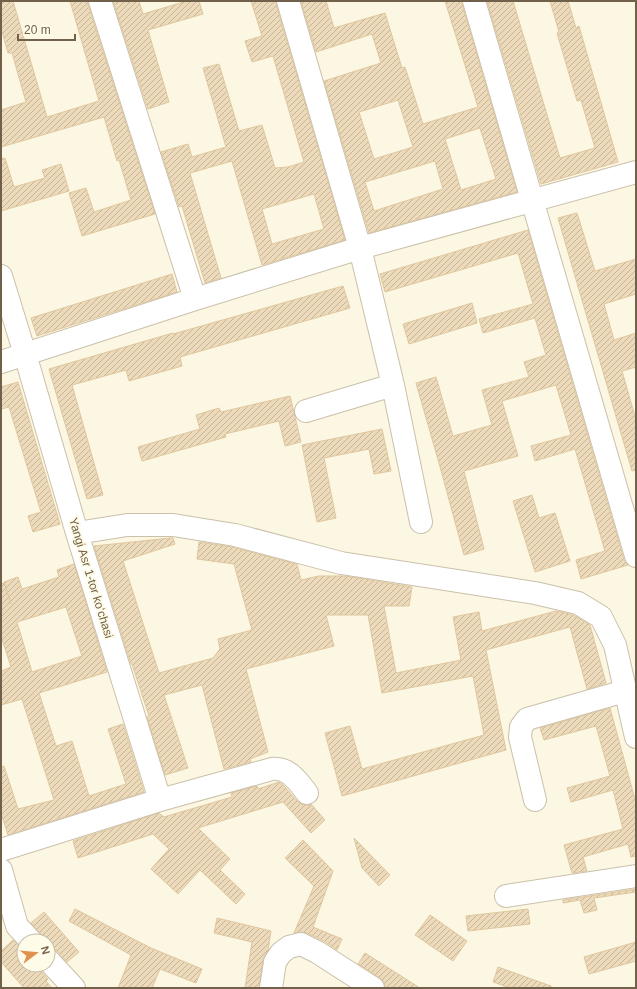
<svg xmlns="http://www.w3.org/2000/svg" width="637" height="989" viewBox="0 0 637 989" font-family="Helvetica,sans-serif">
<defs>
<pattern id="building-hatch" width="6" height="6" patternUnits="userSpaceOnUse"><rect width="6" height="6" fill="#ecdaba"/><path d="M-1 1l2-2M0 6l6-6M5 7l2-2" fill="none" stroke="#c4b499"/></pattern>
</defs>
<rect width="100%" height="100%" fill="#fbf7e2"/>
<path fill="url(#building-hatch)" stroke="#e0c79d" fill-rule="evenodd" d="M 1,1 L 13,1 L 47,117 L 99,101 L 70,1 L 88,1 L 88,5 L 155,214 L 82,236 L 69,193 L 86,188 L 94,212 L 131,200 L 119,160 L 117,161 L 104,117 L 1,147 L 1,110 L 26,102 L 12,53 L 8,53 L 1,28 Z
M 113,1 L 139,1 L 143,14 L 187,1 L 199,1 L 203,14 L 148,30 L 169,102 L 148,109 Z
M 251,1 L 276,1 L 276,4 L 345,240 L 262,265 L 232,161 L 190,173 L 221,278 L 205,283 L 182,206 L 179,207 L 161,152 L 188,144 L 192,157 L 226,147 L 203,68 L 219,64 L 239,131 L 262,125 L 275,168 L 288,167 L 304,162 L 273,56 L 252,62 L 245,41 L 262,36 ZM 314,194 L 324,229 L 272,244 L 262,209 Z
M 301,1 L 326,1 L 334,28 L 385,13 L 402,68 L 405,67 L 423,124 L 478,107 L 445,1 L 462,1 L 462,4 L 517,192 L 369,233 L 324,81 L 381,63 L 372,34 L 316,52 ZM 398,100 L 413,147 L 374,159 L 359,112 ZM 480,128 L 496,179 L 461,190 L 445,139 ZM 435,161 L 443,189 L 374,211 L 365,182 Z
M 487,1 L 513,1 L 560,158 L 595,148 L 581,100 L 577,101 L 557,33 L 559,32 L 550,1 L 568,1 L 576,28 L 579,26 L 618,162 L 541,184 Z
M 5,158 L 14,187 L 45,178 L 42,170 L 61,164 L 69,191 L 1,211 L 1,159 Z
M 577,213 L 595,271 L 636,259 L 636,294 L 604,304 L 614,340 L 636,333 L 636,367 L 622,371 L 636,420 L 636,470 L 632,471 L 558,218 Z
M 528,230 L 624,560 L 628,565 L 581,579 L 576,560 L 605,551 L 575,449 L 535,461 L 531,446 L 571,435 L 556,385 L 502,401 L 518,456 L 464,471 L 484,549 L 464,555 L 439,463 L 416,383 L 436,377 L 453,436 L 492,425 L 482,390 L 529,377 L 524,362 L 546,355 L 535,318 L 483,333 L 479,319 L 533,304 L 518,253 L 385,292 L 380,274 Z
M 172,274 L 177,292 L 37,336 L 31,318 Z
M 343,286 L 350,308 L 180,357 L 182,366 L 129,381 L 126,370 L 72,385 L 103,495 L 87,499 L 49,369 L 173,333 L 173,334 Z
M 472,303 L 477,323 L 409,344 L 403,324 Z
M 18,382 L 60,524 L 33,532 L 28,516 L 41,512 L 9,407 L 1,409 L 1,387 Z
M 290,396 L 301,442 L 285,446 L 279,421 L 225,434 L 226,437 L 142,461 L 138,447 L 200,429 L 196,415 L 219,408 L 221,412 Z
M 382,429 L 391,471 L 374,474 L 369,449 L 324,458 L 336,518 L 317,522 L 302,445 Z
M 532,495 L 539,518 L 555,513 L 570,561 L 535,572 L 513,501 Z
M 170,538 L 173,538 L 175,544 L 123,561 L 159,673 L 213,658 L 220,649 L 218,639 L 252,630 L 234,564 L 197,559 L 199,542 L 232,547 L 297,564 L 301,580 L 319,576 L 346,576 L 412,587 L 409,606 L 384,606 L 396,673 L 461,660 L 453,617 L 479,612 L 482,631 L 556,611 L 570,614 L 577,617 L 590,625 L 606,683 L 587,689 L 570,627 L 486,650 L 506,750 L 342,796 L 325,733 L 350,726 L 362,769 L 484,735 L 473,676 L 382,693 L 368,615 L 326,615 L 334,646 L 246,669 L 268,752 L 250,759 L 251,762 L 224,769 L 202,685 L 164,695 L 188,768 L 165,775 L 147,717 L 149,716 L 132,664 L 131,664 L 94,546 Z
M 74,564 L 107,672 L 39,693 L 56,746 L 72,741 L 89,796 L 126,784 L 108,729 L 123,724 L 144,792 L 8,835 L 1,813 L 1,767 L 4,766 L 18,809 L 54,800 L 22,699 L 1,705 L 1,671 L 11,667 L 1,636 L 1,584 L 4,583 L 11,604 L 4,582 L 18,577 L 22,589 L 59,577 L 57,570 ZM 66,607 L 82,656 L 32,672 L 17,622 Z
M 610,708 L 636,803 L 636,856 L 631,857 L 628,844 L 583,857 L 587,871 L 572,873 L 564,845 L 623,829 L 613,790 L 571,802 L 567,788 L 610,776 L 596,726 L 544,740 L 540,728 Z
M 279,782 L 284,786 L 297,801 L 302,804 L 308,805 L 311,804 L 325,820 L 311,833 L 283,802 L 198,828 L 230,859 L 220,870 L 245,894 L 236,904 L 200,870 L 178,894 L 151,869 L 169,849 L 153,834 L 78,858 L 73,841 L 159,813 L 164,817 L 232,797 L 231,793 L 257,786 L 258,789 Z
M 354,838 L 390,875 L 379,886 L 362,868 Z
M 303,840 L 333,871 L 313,927 L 342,939 L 337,950 L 324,941 L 307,933 L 298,932 L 294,933 L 314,886 L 285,858 Z
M 636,889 L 636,892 L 594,898 L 597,910 L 584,913 L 580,900 L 563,903 L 563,900 Z
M 75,909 L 151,948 L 202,969 L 196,983 L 160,969 L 152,988 L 118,988 L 131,955 L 69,921 Z
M 528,909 L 530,924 L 468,931 L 466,916 Z
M 44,912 L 79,952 L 67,962 L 57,951 L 52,948 L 48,948 L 48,941 L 43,941 L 43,938 L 40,933 L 31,923 Z
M 430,915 L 467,941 L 453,961 L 415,935 Z
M 217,918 L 271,931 L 268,951 L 263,960 L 259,988 L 245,988 L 252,942 L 214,933 Z
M 13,940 L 24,951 L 24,965 L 37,965 L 39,969 L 48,979 L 46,981 L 52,988 L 24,988 L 1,962 L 1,951 Z
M 636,942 L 636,961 L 589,974 L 584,957 Z
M 365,953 L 420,988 L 385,988 L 384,982 L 380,978 L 358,964 Z
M 498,967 L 551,986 L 551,988 L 510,988 L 493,982 Z"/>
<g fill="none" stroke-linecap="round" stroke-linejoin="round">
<defs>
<path id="minor" d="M 100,1 L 195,299
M 288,1 L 360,248 L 393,385 L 421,522
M 474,1 L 636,556
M 1,276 L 25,354 L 77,533 L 160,800
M 1,362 L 195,299 L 360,248 L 636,172
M 306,411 L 393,385
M 77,533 L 127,525 L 173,525 L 235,535 L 341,563 L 535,593 L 578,603 L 601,617 L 615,645 L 636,737
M 535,800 L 520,737 L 521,727 L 527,719 L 625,691
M 1,850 L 160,800 L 272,769 C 289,767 298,782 307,793
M 1,870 L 17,926 L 31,941
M 506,896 L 636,876
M 48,960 L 74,988
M 271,988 L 275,962 L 281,953 L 289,947 L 301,944 L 317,952 L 373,988"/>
</defs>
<use href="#minor" stroke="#cbc0aa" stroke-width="24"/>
<use href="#minor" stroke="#fff" stroke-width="22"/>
</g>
<g text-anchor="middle" stroke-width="4" stroke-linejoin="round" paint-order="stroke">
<g font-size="12" fill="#71614a" stroke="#fefbe8">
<text transform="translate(91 578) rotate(73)" y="4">Yangi Asr 1-tor koʻchasi</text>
</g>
</g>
<rect width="637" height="989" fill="none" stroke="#71614a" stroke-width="4"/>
<g transform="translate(36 953) rotate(74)"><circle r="19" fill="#fefbe8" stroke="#c6bda9"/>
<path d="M0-3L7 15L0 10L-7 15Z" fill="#df914d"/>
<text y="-6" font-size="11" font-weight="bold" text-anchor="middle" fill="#71614a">N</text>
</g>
<path d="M18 34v6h57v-6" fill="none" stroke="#71614a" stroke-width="2"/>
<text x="24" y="34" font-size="12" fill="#71614a" stroke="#fefbe8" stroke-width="3" paint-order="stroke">20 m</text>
</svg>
